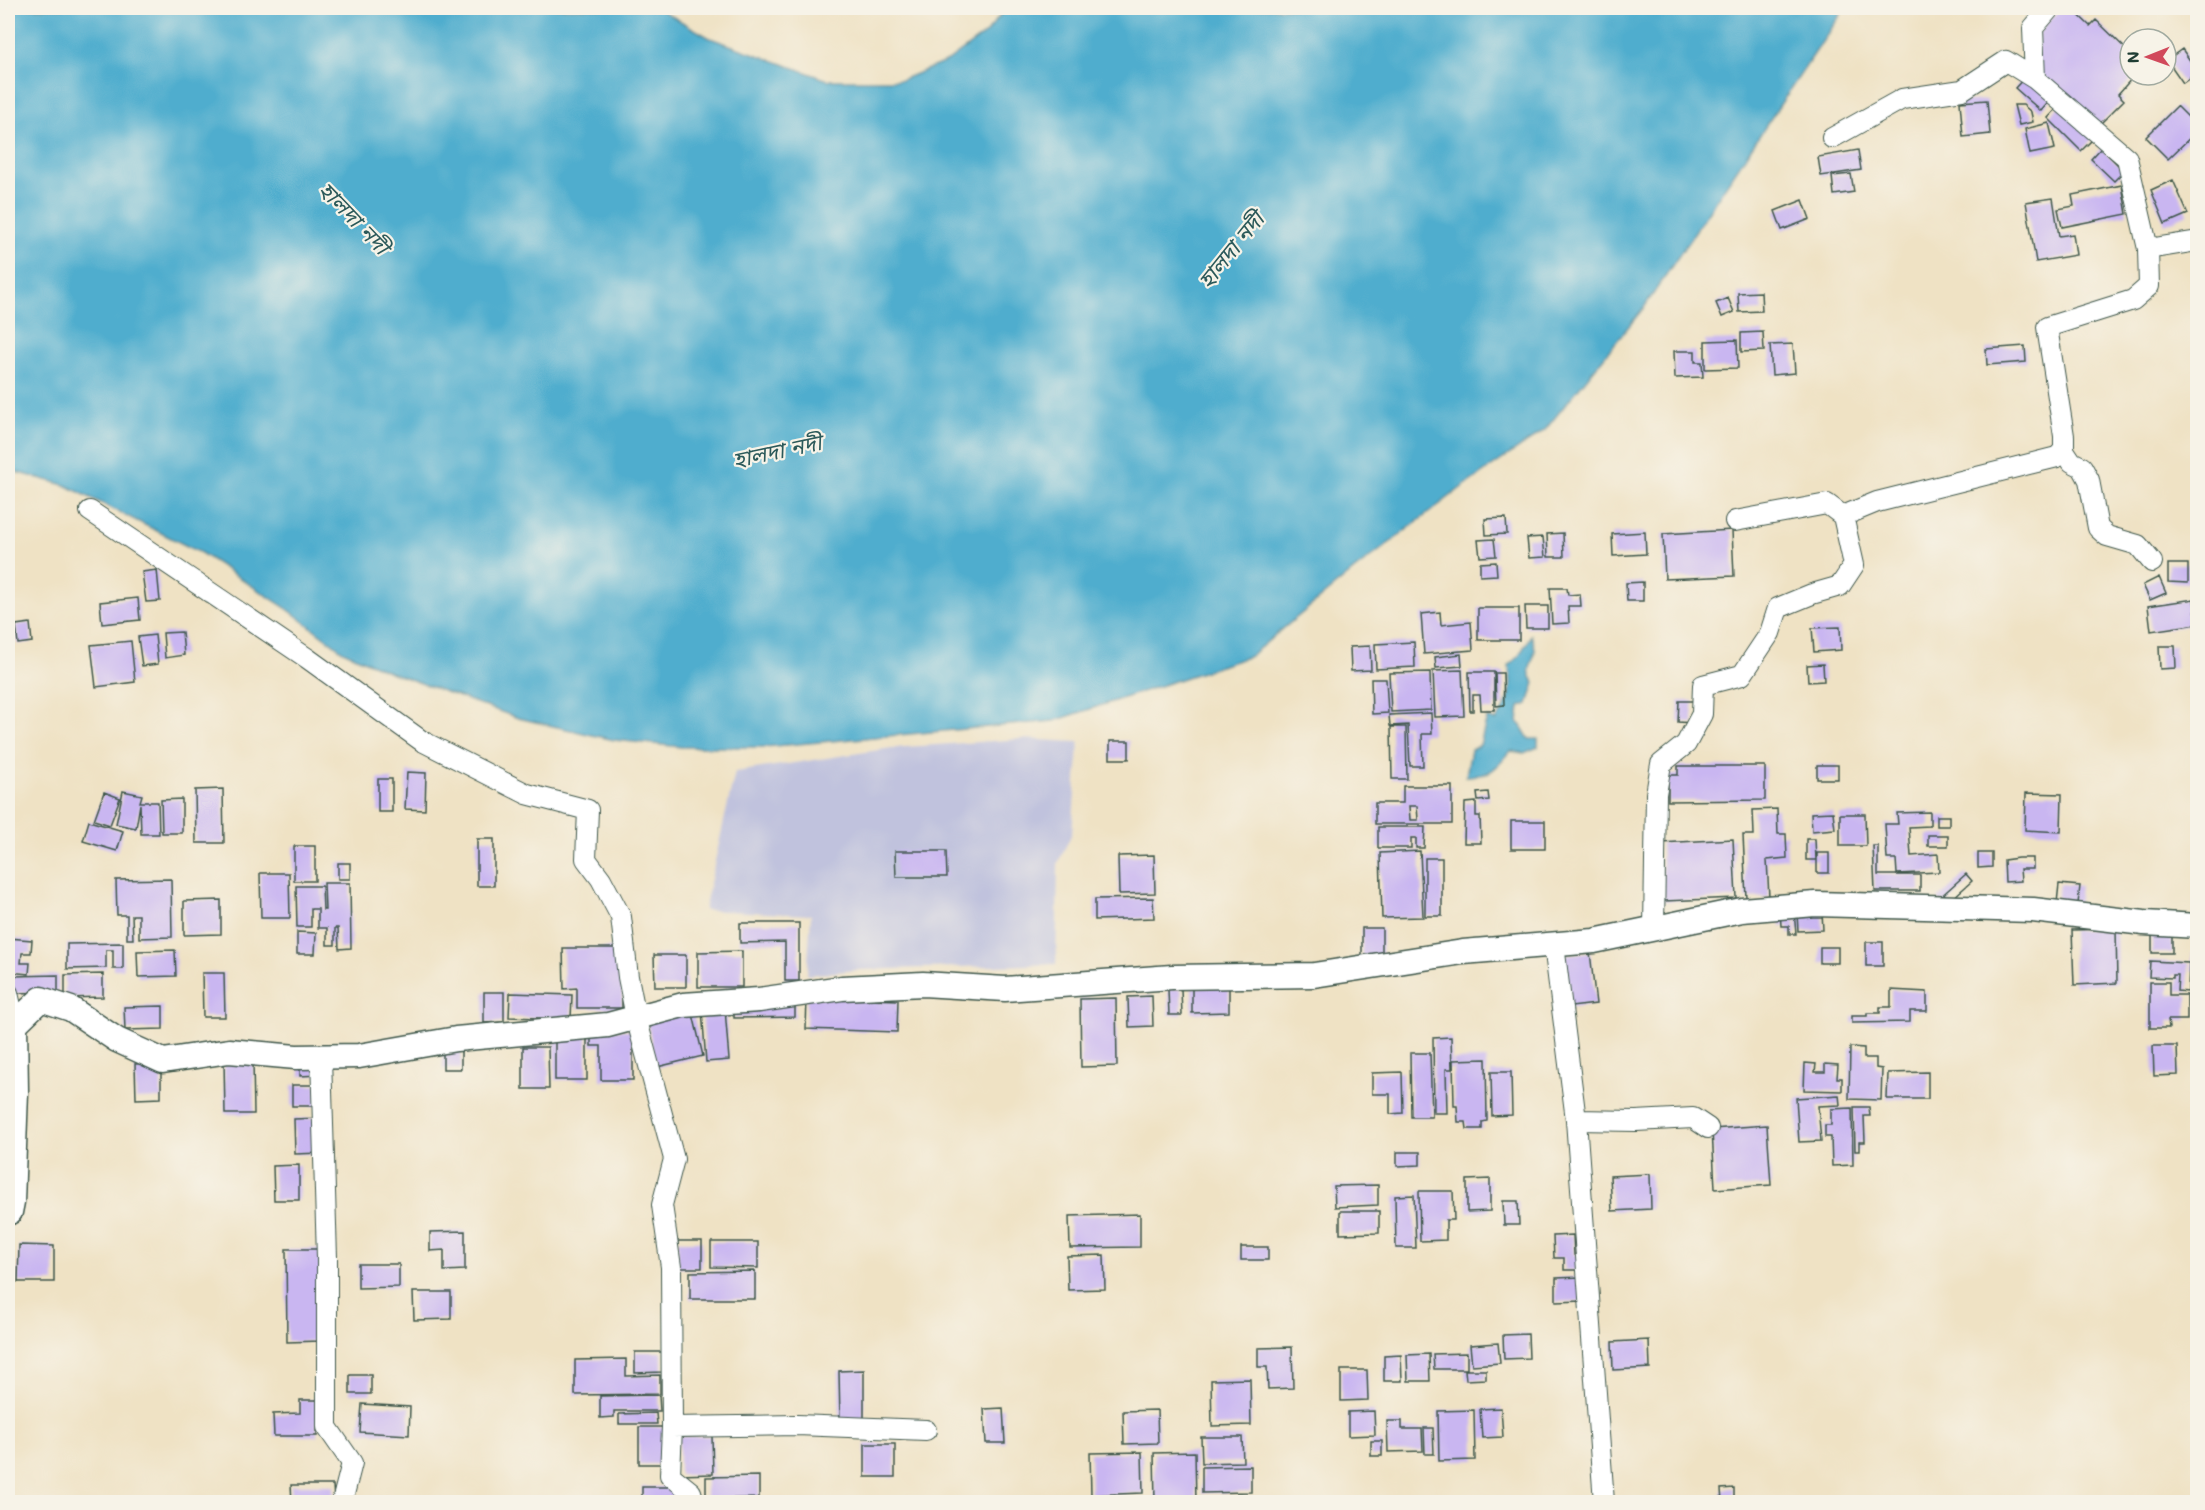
<svg xmlns="http://www.w3.org/2000/svg" width="2205" height="1510" viewBox="0 0 2205 1510" font-family="Mali,'Noto Sans Bengali',sans-serif">
<rect width="100%" height="100%" fill="#f7f3e8"/>
<filter id="ink" filterUnits="userSpaceOnUse"><feTurbulence type="fractalNoise" baseFrequency=".0167" numOctaves="2"/><feDisplacementMap in="SourceGraphic" scale="12" xChannelSelector="R" yChannelSelector="G"/><feConvolveMatrix kernelMatrix="1 2 1 2 8 2 1 2 1" color-interpolation-filters="sRGB"/></filter>
<filter id="wash" filterUnits="userSpaceOnUse"><feTurbulence type="fractalNoise" baseFrequency=".008" numOctaves="4" result="noise"/><feDisplacementMap in="SourceGraphic" scale="24" xChannelSelector="R" yChannelSelector="G"/><feGaussianBlur stdDeviation="1.35" result="paint"/><feColorMatrix in="noise" values="0 0 0 0 0 0 0 0 0 0 0 0 0 0 0 0 0 1.4 0 .05"/><feComposite in="paint" operator="in"/></filter>
<g filter="url(#wash)">
<rect width="100%" height="100%" fill="#efe2c4"/>
<path fill="#c0c2dd" d="M 1021,739 L 1079,742 L 1072,833 L 1058,863 L 1056,964 L 856,970 L 807,975 L 811,915 L 704,910 L 735,772 L 892,748 Z"/>
<path fill="#4fadce" stroke="#377581" stroke-width="1.5" d="M 8,8 L 658,8 L 710,38 L 828,80 L 901,80 L 948,61 L 987,32 L 1006,8 L 1845,8 L 1645,306 L 1545,430 L 1461,488 L 1353,571 L 1250,656 L 1054,721 L 764,747 L 682,747 L 614,740 L 518,718 L 390,672 L 343,651 L 286,608 L 201,553 L 65,485 L 8,470 Z
M 1531,635 C 1532,639 1535,646 1535,650 C 1534,665 1523,668 1535,683 L 1528,704 L 1520,707 L 1518,721 L 1529,739 L 1538,739 L 1538,747 L 1524,753 L 1511,751 C 1495,769 1492,776 1466,776 L 1471,750 L 1480,745 L 1487,718 L 1496,721 C 1511,700 1513,691 1509,665 L 1519,656 Z"/>
<g id="blocks">
<path fill="#c9b6f1" fill-rule="evenodd" d="M 2061,8 L 2071,8 L 2090,26 L 2096,20 L 2130,53 L 2129,71 L 2130,75 L 2134,76 L 2118,94 L 2124,100 L 2096,128 L 2037,70 L 2038,34 Z
M 2182,49 L 2198,72 L 2183,83 L 2167,60 Z
M 2027,75 L 2052,98 L 2041,111 L 2015,88 Z
M 1987,100 L 1990,134 L 1963,137 L 1960,102 Z
M 2014,105 L 2023,105 L 2031,112 L 2033,122 L 2019,125 Z
M 2060,105 L 2094,138 L 2081,151 L 2048,118 Z
M 2177,106 L 2198,127 L 2198,130 L 2168,159 L 2146,137 Z
M 2049,123 L 2055,149 L 2030,154 L 2025,129 Z
M 2101,148 L 2124,171 L 2114,181 L 2091,159 Z
M 1858,150 L 1861,170 L 1821,176 L 1818,157 Z
M 1851,174 L 1854,192 L 1834,195 L 1832,176 Z
M 2173,180 L 2188,214 L 2165,224 L 2151,190 Z
M 2122,185 L 2127,214 L 2062,227 L 2058,209 L 2074,206 L 2072,195 Z
M 2053,198 L 2059,236 L 2073,234 L 2076,255 L 2036,262 L 2026,202 Z
M 1803,200 L 1810,219 L 1782,230 L 1775,211 Z
M 1761,292 L 1762,311 L 1739,312 L 1738,293 Z
M 1728,298 L 1734,312 L 1722,317 L 1716,303 Z
M 1763,332 L 1764,351 L 1741,352 L 1741,333 Z
M 1737,340 L 1738,368 L 1705,369 L 1705,341 Z
M 1793,344 L 1795,373 L 1772,375 L 1770,345 Z
M 2025,346 L 2026,362 L 1987,365 L 1986,349 Z
M 1674,351 L 1695,351 L 1695,362 L 1702,362 L 1703,377 L 1675,378 Z
M 1506,518 L 1507,534 L 1486,535 L 1485,519 Z
M 1732,530 L 1734,576 L 1665,579 L 1663,534 Z
M 1645,532 L 1646,554 L 1613,556 L 1612,534 Z
M 1563,533 L 1564,557 L 1548,557 L 1547,534 Z
M 1543,537 L 1545,557 L 1529,558 L 1527,538 Z
M 1494,539 L 1496,556 L 1480,557 L 1478,540 Z
M 1496,562 L 1497,575 L 1480,576 L 1480,563 Z
M 2168,564 L 2188,564 L 2188,583 L 2168,582 Z
M 157,570 L 160,601 L 146,602 L 142,572 Z
M 2159,577 L 2166,593 L 2150,600 L 2143,585 Z
M 1643,582 L 1643,601 L 1627,601 L 1626,583 Z
M 1550,588 L 1567,588 L 1568,595 L 1580,594 L 1581,606 L 1568,606 L 1569,623 L 1552,624 Z
M 138,598 L 140,620 L 102,624 L 100,602 Z
M 2194,599 L 2197,624 L 2151,631 L 2148,606 Z
M 1525,606 L 1548,606 L 1548,628 L 1526,628 Z
M 1478,608 L 1519,608 L 1519,640 L 1478,640 Z
M 1440,612 L 1441,625 L 1471,622 L 1473,650 L 1424,654 L 1421,614 Z
M 30,623 L 32,642 L 18,644 L 16,625 Z
M 1840,627 L 1841,650 L 1814,652 L 1812,628 Z
M 182,632 L 184,655 L 165,658 L 163,633 Z
M 155,635 L 158,664 L 142,666 L 138,637 Z
M 131,641 L 135,682 L 96,687 L 91,645 Z
M 1414,642 L 1415,667 L 1376,669 L 1375,644 Z
M 1370,646 L 1371,670 L 1351,671 L 1350,647 Z
M 2159,646 L 2175,646 L 2176,668 L 2160,669 Z
M 1461,654 L 1462,666 L 1436,668 L 1435,657 Z
M 1823,664 L 1824,681 L 1808,682 L 1807,665 Z
M 1462,670 L 1464,716 L 1435,717 L 1433,671 Z
M 1430,672 L 1431,710 L 1391,712 L 1389,673 Z
M 1469,672 L 1494,672 L 1494,710 L 1481,710 L 1480,695 L 1473,695 L 1473,711 L 1470,711 Z
M 1495,673 L 1503,673 L 1504,705 L 1496,706 Z
M 1371,679 L 1386,679 L 1388,713 L 1372,714 Z
M 1679,701 L 1693,701 L 1693,723 L 1678,722 Z
M 1431,713 L 1432,734 L 1422,734 L 1423,766 L 1410,766 L 1408,725 L 1390,726 L 1389,715 Z
M 1391,727 L 1406,727 L 1407,779 L 1392,779 Z
M 1110,741 L 1129,741 L 1129,759 L 1110,759 Z
M 1817,765 L 1838,765 L 1838,779 L 1817,779 Z
M 1678,766 L 1765,766 L 1765,800 L 1668,801 L 1668,775 L 1678,775 Z
M 407,772 L 426,773 L 425,810 L 405,809 Z
M 378,779 L 392,779 L 392,812 L 378,812 Z
M 1403,786 L 1452,786 L 1452,824 L 1375,824 L 1375,803 L 1403,803 ZM 1409,806 L 1417,806 L 1418,820 L 1410,820 Z
M 223,789 L 224,843 L 196,843 L 195,790 Z
M 123,791 L 142,795 L 140,802 L 158,802 L 159,834 L 141,834 L 140,804 L 136,828 L 116,824 Z
M 104,792 L 120,798 L 110,825 L 94,820 Z
M 1488,792 L 1489,800 L 1478,801 L 1477,793 Z
M 2026,793 L 2062,794 L 2061,832 L 2025,830 Z
M 182,799 L 182,833 L 162,833 L 161,800 Z
M 1476,802 L 1476,816 L 1480,816 L 1481,843 L 1464,843 L 1465,803 Z
M 1777,809 L 1778,834 L 1786,834 L 1787,858 L 1767,860 L 1769,897 L 1746,898 L 1743,835 L 1754,835 L 1753,810 Z
M 1833,812 L 1835,829 L 1812,831 L 1811,813 Z
M 1930,812 L 1930,826 L 1909,827 L 1911,856 L 1938,854 L 1939,872 L 1897,874 L 1896,859 L 1887,859 L 1885,824 L 1898,824 L 1897,813 Z
M 1840,814 L 1865,814 L 1866,846 L 1840,846 Z
M 1937,816 L 1949,816 L 1949,826 L 1937,826 Z
M 89,821 L 123,831 L 117,851 L 83,841 Z
M 1511,821 L 1545,821 L 1545,849 L 1511,849 Z
M 1378,827 L 1425,827 L 1424,848 L 1416,848 L 1416,838 L 1411,838 L 1411,848 L 1378,848 Z
M 1928,835 L 1948,835 L 1948,846 L 1928,846 Z
M 477,839 L 494,839 L 494,886 L 477,886 Z
M 1733,839 L 1736,898 L 1664,901 L 1661,843 Z
M 1806,839 L 1815,839 L 1816,860 L 1806,860 Z
M 294,846 L 315,846 L 315,881 L 294,881 Z
M 1873,846 L 1878,846 L 1878,875 L 1920,875 L 1920,891 L 1875,891 Z
M 895,851 L 946,851 L 947,877 L 896,877 Z
M 1420,851 L 1423,917 L 1382,918 L 1380,853 Z
M 1817,853 L 1829,853 L 1829,873 L 1817,873 Z
M 1978,853 L 1992,853 L 1992,867 L 1978,868 Z
M 1154,855 L 1155,893 L 1119,894 L 1118,856 Z
M 1425,858 L 1442,858 L 1442,916 L 1425,916 Z
M 2018,858 L 2033,858 L 2033,869 L 2020,869 L 2021,881 L 2005,882 L 2004,860 Z
M 338,863 L 350,863 L 350,879 L 338,879 Z
M 260,873 L 289,873 L 290,918 L 261,918 Z
M 1966,874 L 1972,881 L 1944,906 L 1938,899 Z
M 171,879 L 172,937 L 139,938 L 139,915 L 132,915 L 133,939 L 127,939 L 127,915 L 117,915 L 116,880 Z
M 324,883 L 350,883 L 351,948 L 339,949 L 338,928 L 335,928 L 335,945 L 327,945 L 327,928 L 318,928 L 318,909 L 311,909 L 311,927 L 297,927 L 296,886 L 322,886 L 323,910 L 325,910 Z
M 2059,884 L 2080,886 L 2078,904 L 2057,903 Z
M 1153,898 L 1154,918 L 1095,920 L 1095,899 Z
M 221,900 L 221,934 L 184,935 L 184,901 Z
M 1780,911 L 1794,911 L 1796,934 L 1789,934 L 1789,926 L 1781,926 Z
M 1822,912 L 1823,930 L 1798,931 L 1797,913 Z
M 740,923 L 799,923 L 799,981 L 785,981 L 785,942 L 740,943 Z
M 1362,928 L 1382,928 L 1382,958 L 1362,958 Z
M 2116,929 L 2117,983 L 2074,985 L 2072,930 Z
M 297,932 L 316,933 L 315,954 L 297,954 Z
M 2152,932 L 2172,932 L 2172,953 L 2152,953 Z
M 8,938 L 32,940 L 31,953 L 22,953 L 21,963 L 30,963 L 29,974 L 8,972 Z
M 1866,942 L 1883,942 L 1883,966 L 1866,966 Z
M 123,943 L 123,969 L 113,969 L 113,950 L 106,950 L 106,968 L 67,969 L 67,944 Z
M 1820,947 L 1838,947 L 1838,963 L 1820,963 Z
M 563,948 L 622,948 L 622,1008 L 577,1008 L 577,988 L 564,989 Z
M 175,950 L 176,976 L 138,977 L 137,951 Z
M 742,951 L 742,987 L 698,987 L 698,952 Z
M 1590,952 L 1596,1004 L 1571,1007 L 1565,955 Z
M 2192,953 L 2198,953 L 2198,970 L 2192,970 Z
M 654,955 L 686,955 L 686,987 L 655,987 Z
M 2150,961 L 2189,963 L 2188,992 L 2177,991 L 2178,975 L 2173,975 L 2173,978 L 2149,977 Z
M 202,973 L 224,973 L 225,1017 L 203,1017 Z
M 103,974 L 103,997 L 65,998 L 65,975 Z
M 58,975 L 58,992 L 13,993 L 13,976 Z
M 2150,982 L 2169,982 L 2169,995 L 2187,995 L 2187,1020 L 2168,1020 L 2169,1028 L 2150,1028 Z
M 1192,987 L 1229,987 L 1229,1012 L 1192,1013 Z
M 1168,989 L 1181,989 L 1182,1015 L 1169,1015 Z
M 1891,990 L 1927,992 L 1927,1011 L 1910,1011 L 1910,1022 L 1852,1023 L 1852,1016 L 1867,1016 L 1867,1013 L 1880,1013 L 1880,1007 L 1891,1007 Z
M 484,992 L 504,992 L 504,1022 L 484,1023 Z
M 510,993 L 572,995 L 571,1019 L 509,1017 Z
M 1152,996 L 1153,1026 L 1129,1027 L 1128,997 Z
M 807,997 L 898,1000 L 897,1032 L 806,1029 Z
M 1116,998 L 1117,1066 L 1081,1067 L 1080,999 Z
M 795,1004 L 795,1017 L 734,1018 L 734,1005 Z
M 163,1006 L 163,1029 L 125,1030 L 124,1007 Z
M 725,1009 L 729,1060 L 706,1062 L 702,1010 Z
M 692,1010 L 703,1056 L 657,1067 L 647,1021 Z
M 591,1030 L 633,1030 L 633,1080 L 601,1080 L 601,1046 L 591,1046 Z
M 555,1035 L 587,1035 L 587,1080 L 555,1080 Z
M 1451,1037 L 1452,1069 L 1446,1069 L 1447,1113 L 1434,1113 L 1433,1038 Z
M 2153,1046 L 2177,1046 L 2178,1075 L 2154,1076 Z
M 443,1047 L 461,1048 L 461,1069 L 443,1069 Z
M 523,1047 L 548,1047 L 549,1089 L 523,1089 Z
M 1850,1047 L 1864,1048 L 1864,1058 L 1876,1058 L 1876,1068 L 1882,1069 L 1881,1100 L 1849,1099 Z
M 1410,1053 L 1430,1053 L 1432,1117 L 1411,1117 Z
M 1486,1059 L 1487,1121 L 1482,1122 L 1482,1129 L 1467,1129 L 1466,1122 L 1458,1122 L 1457,1106 L 1454,1106 L 1453,1060 Z
M 253,1060 L 254,1114 L 225,1114 L 224,1061 Z
M 300,1062 L 318,1062 L 319,1075 L 300,1076 Z
M 161,1063 L 161,1098 L 136,1099 L 135,1064 Z
M 1805,1063 L 1816,1064 L 1815,1072 L 1825,1072 L 1825,1064 L 1838,1065 L 1837,1078 L 1842,1078 L 1842,1091 L 1804,1090 Z
M 1402,1072 L 1403,1113 L 1390,1114 L 1390,1094 L 1372,1094 L 1372,1073 Z
M 1491,1072 L 1511,1072 L 1512,1115 L 1492,1116 Z
M 1928,1072 L 1928,1099 L 1887,1099 L 1888,1073 Z
M 292,1085 L 316,1085 L 317,1106 L 292,1106 Z
M 1839,1095 L 1840,1105 L 1818,1106 L 1821,1141 L 1799,1142 L 1796,1098 Z
M 1854,1107 L 1869,1107 L 1870,1116 L 1864,1116 L 1865,1142 L 1859,1142 L 1859,1151 L 1855,1151 Z
M 1852,1108 L 1853,1165 L 1832,1166 L 1831,1137 L 1825,1137 L 1825,1125 L 1831,1125 L 1831,1109 Z
M 320,1118 L 321,1153 L 295,1154 L 294,1119 Z
M 1767,1125 L 1771,1185 L 1715,1189 L 1712,1129 Z
M 1397,1152 L 1420,1152 L 1420,1165 L 1397,1166 Z
M 299,1165 L 299,1200 L 274,1200 L 273,1166 Z
M 1650,1174 L 1651,1209 L 1612,1211 L 1610,1176 Z
M 1490,1179 L 1490,1211 L 1467,1212 L 1467,1180 Z
M 1378,1185 L 1378,1205 L 1335,1207 L 1334,1186 Z
M 1419,1191 L 1453,1191 L 1454,1220 L 1446,1220 L 1446,1240 L 1420,1241 Z
M 1414,1195 L 1416,1248 L 1396,1248 L 1395,1196 Z
M 1503,1201 L 1518,1201 L 1519,1225 L 1504,1225 Z
M 1340,1211 L 1379,1211 L 1379,1233 L 1340,1234 Z
M 1140,1214 L 1140,1247 L 1070,1248 L 1069,1216 Z
M 465,1231 L 465,1270 L 444,1271 L 444,1250 L 430,1251 L 430,1232 Z
M 1573,1235 L 1574,1255 L 1580,1255 L 1580,1270 L 1564,1270 L 1564,1258 L 1554,1258 L 1553,1236 Z
M 678,1241 L 702,1241 L 702,1268 L 678,1268 Z
M 711,1242 L 758,1242 L 758,1268 L 711,1267 Z
M 19,1245 L 54,1246 L 54,1282 L 18,1282 Z
M 1241,1247 L 1268,1247 L 1268,1260 L 1241,1260 Z
M 286,1249 L 320,1249 L 321,1341 L 287,1342 Z
M 1104,1255 L 1105,1289 L 1068,1290 L 1067,1256 Z
M 358,1264 L 399,1264 L 399,1287 L 358,1288 Z
M 755,1271 L 755,1299 L 690,1299 L 690,1272 Z
M 1582,1277 L 1583,1301 L 1556,1302 L 1556,1278 Z
M 413,1292 L 451,1292 L 451,1319 L 414,1320 Z
M 1528,1334 L 1529,1358 L 1504,1359 L 1503,1335 Z
M 1649,1340 L 1650,1368 L 1613,1370 L 1612,1342 Z
M 1498,1343 L 1500,1363 L 1472,1365 L 1470,1345 Z
M 1292,1347 L 1293,1388 L 1268,1389 L 1267,1367 L 1258,1367 L 1258,1348 Z
M 635,1352 L 662,1352 L 662,1372 L 635,1373 Z
M 1467,1353 L 1467,1369 L 1434,1369 L 1433,1354 Z
M 1429,1354 L 1430,1381 L 1408,1381 L 1407,1355 Z
M 1401,1355 L 1402,1381 L 1384,1381 L 1384,1356 Z
M 626,1359 L 626,1376 L 660,1375 L 660,1394 L 575,1395 L 575,1360 Z
M 864,1370 L 864,1420 L 840,1421 L 839,1371 Z
M 1341,1370 L 1367,1370 L 1368,1400 L 1341,1401 Z
M 1465,1370 L 1486,1370 L 1486,1379 L 1466,1380 Z
M 350,1375 L 371,1375 L 371,1394 L 350,1394 Z
M 1250,1379 L 1251,1425 L 1212,1426 L 1211,1380 Z
M 659,1395 L 660,1411 L 614,1411 L 614,1417 L 600,1418 L 600,1396 Z
M 300,1400 L 322,1400 L 323,1418 L 317,1418 L 317,1436 L 274,1436 L 273,1414 L 300,1413 Z
M 362,1404 L 410,1407 L 409,1435 L 360,1432 Z
M 1003,1408 L 1005,1443 L 986,1443 L 984,1409 Z
M 1501,1408 L 1503,1437 L 1482,1438 L 1480,1409 Z
M 1157,1410 L 1158,1443 L 1124,1444 L 1123,1411 Z
M 1474,1410 L 1475,1460 L 1439,1461 L 1438,1411 Z
M 1374,1411 L 1375,1435 L 1348,1436 L 1348,1412 Z
M 656,1413 L 657,1424 L 619,1424 L 619,1414 Z
M 1387,1421 L 1402,1421 L 1402,1429 L 1422,1429 L 1423,1451 L 1388,1452 Z
M 639,1427 L 666,1427 L 667,1464 L 639,1464 Z
M 1424,1428 L 1433,1428 L 1434,1454 L 1425,1454 Z
M 712,1436 L 713,1474 L 679,1475 L 679,1437 Z
M 1201,1437 L 1242,1437 L 1243,1462 L 1202,1463 Z
M 1371,1441 L 1382,1441 L 1382,1456 L 1371,1456 Z
M 865,1444 L 895,1444 L 895,1477 L 865,1477 Z
M 1142,1452 L 1143,1493 L 1091,1495 L 1090,1453 Z
M 1195,1452 L 1196,1502 L 1155,1502 L 1154,1453 Z
M 1251,1466 L 1251,1492 L 1202,1493 L 1202,1467 Z
M 759,1476 L 759,1498 L 706,1499 L 706,1477 Z
M 291,1485 L 333,1485 L 334,1502 L 292,1502 Z
M 642,1487 L 682,1487 L 689,1502 L 642,1502 Z
M 1734,1488 L 1734,1502 L 1722,1502 L 1721,1489 Z
M 387,1500 L 408,1500 L 408,1502 L 387,1502 Z"/>
</g>
</g>
<g filter="url(#ink)">
<use href="#blocks" fill-opacity="0" stroke="#3e564a" stroke-width="1.5"/>
<g fill="none" stroke-linecap="round" stroke-linejoin="round">
<defs>
<path id="minor" d="M 1832,138 L 1902,99 L 1962,90 L 2006,61 L 2035,79
M 2148,249 L 2198,241
M 2064,450 L 2072,462 L 2082,467 L 2089,480 L 2098,528 L 2107,536 L 2138,545 L 2152,562
M 90,511 L 307,658 L 422,741 L 527,794 L 588,810 L 586,859 L 601,879 L 621,917 L 628,977 L 636,1017 L 674,1159 L 662,1205 L 671,1267 L 672,1427 L 797,1425 L 926,1430
M 1843,516 L 1877,502 L 2057,457 L 2064,450 L 2064,436 L 2047,327 L 2133,300 L 2149,286 L 2148,249 L 2127,158 L 2035,79 L 2033,28 L 2050,8
M 1654,928 L 1656,794 L 1661,764 L 1686,744 L 1702,714 L 1703,685 L 1742,675 L 1770,633 L 1778,608 L 1812,594 L 1840,586 L 1854,565 L 1843,516 L 1827,504 L 1735,521
M 1554,945 L 1576,1120 L 1604,1502
M 8,993 L 15,1024
M 321,1057 L 327,1258 L 327,1427 L 352,1463 L 342,1502
M 1576,1120 L 1636,1121 L 1693,1118 L 1708,1128
M 672,1427 L 670,1475 L 691,1492 L 694,1502"/>
<path id="tertiary" d="M 8,1212 L 10,1212 L 12,1202 L 16,1092 L 15,1024 L 41,999 L 71,1009 L 117,1040 L 163,1061 L 229,1051 L 296,1057 L 359,1056 L 456,1039 L 608,1025 L 683,1005 L 759,1000 L 842,988 L 923,984 L 1005,989 L 1172,977 L 1314,975 L 1463,952 L 1594,941 L 1742,910 L 1815,904 L 2033,910 L 2144,923 L 2198,926"/>
</defs>
<use href="#minor" stroke="#3e564a" stroke-width="22"/>
<use href="#tertiary" stroke="#3e564a" stroke-width="27"/>
<use href="#minor" stroke="#fff" stroke-width="20"/>
<use href="#tertiary" stroke="#fff" stroke-width="24"/>
</g>
</g>
<g text-anchor="middle" stroke-width="4.5" stroke-linejoin="round" paint-order="stroke">
<g font-size="22" font-style="italic" fill="#2b595a" stroke="#f7f3e8">
<text transform="translate(354 218) rotate(46)" y="8">হালদা নদী</text>
<text transform="translate(1231 250) rotate(-51)" y="8">হালদা নদী</text>
<text transform="translate(777 451) rotate(-12)" y="8">হালদা নদী</text>
</g>
</g>
<rect width="2205" height="1510" fill="none" stroke="#f7f3e8" stroke-width="30"/>
<g transform="translate(2148 57) rotate(269)"><circle r="28" fill="#f7f3e8" stroke="#a1aaa0" stroke-width="1.5"/>
<path d="M0-4.5L10 22L0 15L-10 22Z" fill="#d1495b"/>
<text y="-9" font-size="16" font-weight="bold" text-anchor="middle" fill="#1f3d34">N</text>
</g>
</svg>
